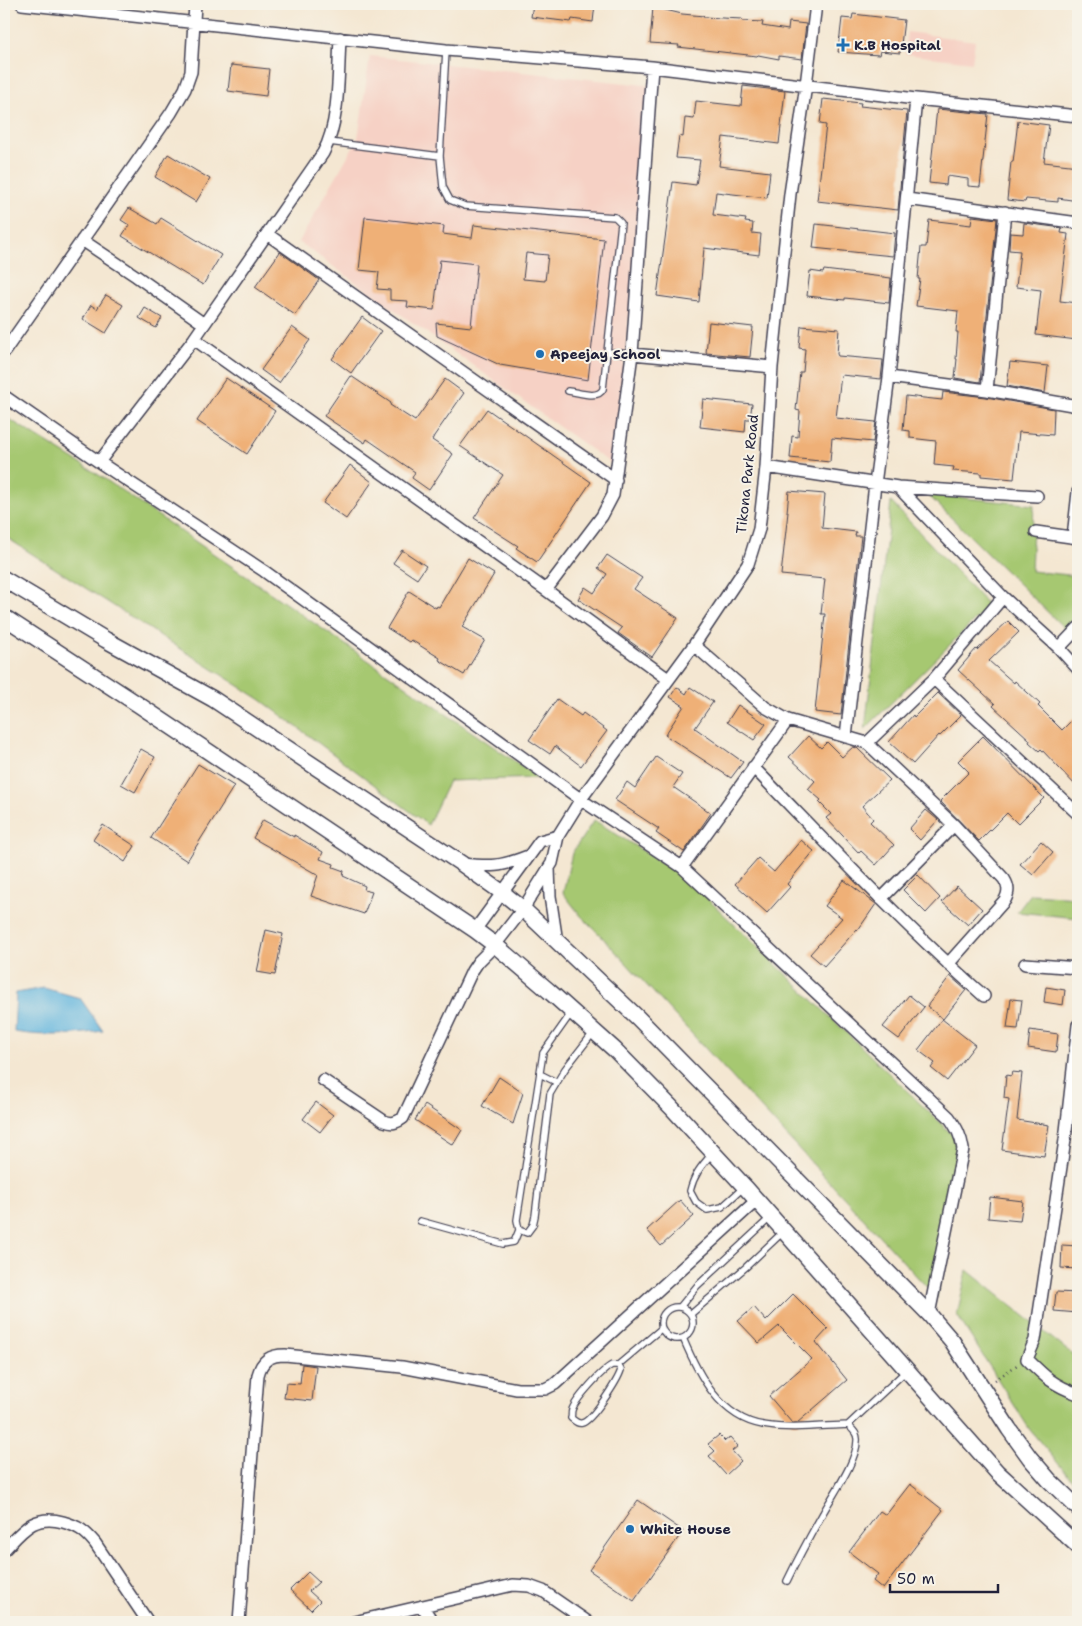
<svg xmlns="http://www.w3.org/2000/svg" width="1082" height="1626" viewBox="0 0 1082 1626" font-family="'Shantell Sans',sans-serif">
<rect width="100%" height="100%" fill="#f7f3e8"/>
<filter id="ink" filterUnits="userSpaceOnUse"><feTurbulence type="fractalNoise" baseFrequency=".02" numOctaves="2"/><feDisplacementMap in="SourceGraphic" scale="10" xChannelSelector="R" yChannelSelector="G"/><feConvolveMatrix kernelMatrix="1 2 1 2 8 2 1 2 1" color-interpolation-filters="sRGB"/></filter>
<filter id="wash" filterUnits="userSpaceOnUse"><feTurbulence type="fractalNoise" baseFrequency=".0096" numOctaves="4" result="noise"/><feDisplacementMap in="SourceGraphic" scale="20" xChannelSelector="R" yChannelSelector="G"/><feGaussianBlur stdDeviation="1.12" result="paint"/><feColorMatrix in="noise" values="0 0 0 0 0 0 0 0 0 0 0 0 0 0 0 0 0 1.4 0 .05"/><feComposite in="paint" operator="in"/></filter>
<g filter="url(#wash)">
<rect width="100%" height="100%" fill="#f4e7d2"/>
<path fill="#f6d1c5" d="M 907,32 L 975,41 L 972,62 L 905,54 Z
M 370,56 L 654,86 L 613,465 L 299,242 L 358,138 Z"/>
<path fill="#a6c871" stroke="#647556" d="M 4,416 L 102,477 L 539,778 L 449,781 L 428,825 L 261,700 L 4,536 Z
M 927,494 L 1034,505 L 1031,571 L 1078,576 L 1078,615 L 1065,629 Z
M 891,502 L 989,606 L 865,729 Z
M 594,820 L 686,878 L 958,1140 L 937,1298 L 602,937 L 581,916 L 563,893 L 572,853 Z
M 1031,894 L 1078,897 L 1078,918 L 1017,912 Z
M 967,1270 L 1078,1359 L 1078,1487 L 1030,1430 L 957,1315 Z"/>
<path fill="#62b5de" stroke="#426c8c" d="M 44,988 L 80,998 L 103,1031 C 71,1035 46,1037 14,1032 L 16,993 Z"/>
<g id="blocks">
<path fill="#efb077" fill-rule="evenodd" d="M 533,4 L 595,4 L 593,22 L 572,19 L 571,22 L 531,17 Z
M 653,7 L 682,14 L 704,16 L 703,17 L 742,19 L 742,21 L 763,22 L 762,26 L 788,30 L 789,22 L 806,24 L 802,59 L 779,56 L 779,59 L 758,55 L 757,56 L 678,47 L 679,45 L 650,43 Z
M 853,14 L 904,20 L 900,53 L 880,51 L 879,55 L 838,52 L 842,18 L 852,19 Z
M 231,65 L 269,69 L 266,96 L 228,91 Z
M 743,86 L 785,91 L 779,144 L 723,137 L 719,166 L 770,172 L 767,198 L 716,192 L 713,215 L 746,219 L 745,222 L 753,223 L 752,233 L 761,234 L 759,255 L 704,248 L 699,302 L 657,296 L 673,182 L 696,185 L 700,160 L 676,158 L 679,136 L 683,137 L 685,118 L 694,119 L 696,101 L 741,106 Z
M 823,99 L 861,103 L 860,106 L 907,111 L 898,210 L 817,201 L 826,125 L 820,124 Z
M 937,109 L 988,114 L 980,187 L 968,186 L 968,179 L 947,176 L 946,185 L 929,183 Z
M 1018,121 L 1049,125 L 1044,162 L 1078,166 L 1078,201 L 1058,198 L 1058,202 L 1026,199 L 1025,202 L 1007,200 L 1011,162 L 1013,162 Z
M 168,154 L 210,179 L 196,202 L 155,177 Z
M 129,208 L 157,224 L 161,218 L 221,255 L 203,285 L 122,236 L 129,225 L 121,220 Z
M 972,216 L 997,219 L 980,382 L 955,378 L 957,359 L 956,359 L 958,332 L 956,332 L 958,311 L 916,306 L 920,279 L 918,279 L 921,247 L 926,247 L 929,220 L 971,225 Z
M 365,217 L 444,226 L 443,234 L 472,238 L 474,225 L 604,239 L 588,380 L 500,365 L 437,336 L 436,323 L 471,327 L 477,264 L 440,260 L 434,310 L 407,307 L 408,301 L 390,300 L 390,290 L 377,289 L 379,272 L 359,270 ZM 526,253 L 548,255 L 545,281 L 523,279 Z
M 1024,223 L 1062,228 L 1061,233 L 1068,234 L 1060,301 L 1078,303 L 1077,340 L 1036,335 L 1041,290 L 1016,287 L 1020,251 L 1009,250 L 1010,233 L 1023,234 Z
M 816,224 L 895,233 L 893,256 L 813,248 Z
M 280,252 L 319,280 L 295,315 L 255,287 Z
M 824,270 L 891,278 L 889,303 L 845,298 L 845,300 L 807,296 L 810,271 L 823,273 Z
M 106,295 L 123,305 L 106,333 L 83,319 L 91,305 L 97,309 Z
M 145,308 L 162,318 L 156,328 L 139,318 Z
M 362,317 L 381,331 L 351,373 L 332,359 Z
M 709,322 L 753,327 L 750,357 L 706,353 Z
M 801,326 L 839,329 L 837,354 L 838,356 L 883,360 L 881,379 L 841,375 L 836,418 L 876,422 L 873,442 L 832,438 L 830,462 L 790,458 L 792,436 L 798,437 L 800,411 L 796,410 L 800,372 L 803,372 L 805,349 L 799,348 Z
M 292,327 L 310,340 L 279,383 L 261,370 Z
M 1010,362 L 1048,366 L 1045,393 L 1007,386 Z
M 351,376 L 391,403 L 390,405 L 415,421 L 445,379 L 464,393 L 434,436 L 432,440 L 453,454 L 429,490 L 412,478 L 415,472 L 367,439 L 365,443 L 324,416 Z
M 226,378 L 275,411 L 247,454 L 197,421 Z
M 943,392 L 986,397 L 1054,409 L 1053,435 L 1019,432 L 1014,479 L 981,476 L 981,473 L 953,471 L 954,467 L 934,465 L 936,441 L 910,438 L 910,431 L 903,430 L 906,396 L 942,400 Z
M 703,399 L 752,404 L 750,419 L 746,419 L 745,432 L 700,427 Z
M 487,409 L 591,482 L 537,562 L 516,548 L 518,546 L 474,518 L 503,475 L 460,446 Z
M 350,465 L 372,482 L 346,519 L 323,503 Z
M 789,491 L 825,494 L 822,528 L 856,532 L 855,536 L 861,536 L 841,715 L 815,712 L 825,614 L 821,614 L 825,579 L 781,575 L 788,512 L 787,512 Z
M 402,550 L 426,566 L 417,579 L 393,563 Z
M 607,555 L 642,578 L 634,589 L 678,618 L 652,657 L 618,633 L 622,628 L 578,599 L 585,587 L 594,593 L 607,574 L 598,568 Z
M 468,558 L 494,574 L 462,627 L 485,640 L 464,675 L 439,660 L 440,658 L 411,640 L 409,642 L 387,628 L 409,591 L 436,608 L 437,606 L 439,607 Z
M 1008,621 L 1019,632 L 989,661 L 1014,683 L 1015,681 L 1040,704 L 1038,706 L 1062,730 L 1078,714 L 1078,788 L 1041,749 L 1039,751 L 1029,742 L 1030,740 L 993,706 L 995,704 L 958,670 L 976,649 L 977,650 Z
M 677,687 L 686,694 L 690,687 L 713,702 L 695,728 L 743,762 L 731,778 L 665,735 L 684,706 L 670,697 Z
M 938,693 L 961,715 L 940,736 L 939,735 L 913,764 L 889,742 L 913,715 L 914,717 Z
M 557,699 L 581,716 L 583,713 L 607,731 L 581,766 L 555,746 L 550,754 L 529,740 Z
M 738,705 L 766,724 L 754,740 L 727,722 Z
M 808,736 L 821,748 L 827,742 L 842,757 L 853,747 L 857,748 L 890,780 L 862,806 L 873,819 L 870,822 L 894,845 L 876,865 L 861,851 L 859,853 L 826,818 L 831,814 L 819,802 L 821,800 L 808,789 L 815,781 L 789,757 Z
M 983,736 L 1044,798 L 1018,824 L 1007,813 L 979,841 L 940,801 L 969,772 L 958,761 Z
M 141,749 L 155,757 L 135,792 L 121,784 Z
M 656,757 L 682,774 L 673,787 L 711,813 L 684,852 L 656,833 L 659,829 L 615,800 L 627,782 L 635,788 Z
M 198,764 L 234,786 L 187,861 L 151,838 Z
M 926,810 L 938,820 L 920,840 L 909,829 Z
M 263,820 L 294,837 L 294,835 L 323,852 L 320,859 L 334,864 L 333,867 L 344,871 L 343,876 L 365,886 L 364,890 L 372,892 L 364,914 L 311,896 L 318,875 L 253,838 Z
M 103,825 L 135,846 L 125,862 L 93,840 Z
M 801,840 L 814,851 L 787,884 L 790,887 L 767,913 L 735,884 L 758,858 L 774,872 Z
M 1041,841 L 1053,852 L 1033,875 L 1020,864 Z
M 918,875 L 940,898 L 926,913 L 903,890 Z
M 844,880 L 876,904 L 858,930 L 857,929 L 824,966 L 810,954 L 842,918 L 825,906 Z
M 957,886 L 982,909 L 968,925 L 942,902 Z
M 266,930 L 283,934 L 275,975 L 257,972 Z
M 950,976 L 966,990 L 943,1019 L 927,1006 Z
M 1046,987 L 1065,990 L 1063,1005 L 1044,1002 Z
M 909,995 L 924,1007 L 899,1039 L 883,1027 Z
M 1011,999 L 1022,1000 L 1018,1029 L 1007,1028 Z
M 942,1019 L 975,1045 L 947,1081 L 931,1068 L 935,1063 L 918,1050 Z
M 1030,1030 L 1058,1034 L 1056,1052 L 1028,1048 Z
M 1012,1072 L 1022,1073 L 1017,1120 L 1049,1125 L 1044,1156 L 1002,1150 L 1009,1099 L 1004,1098 L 1006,1075 L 1011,1076 Z
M 499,1077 L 523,1093 L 513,1124 L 482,1106 Z
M 316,1102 L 333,1115 L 320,1132 L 303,1119 Z
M 425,1105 L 462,1130 L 453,1145 L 415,1120 Z
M 990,1197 L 1023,1201 L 1020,1221 L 988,1218 Z
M 680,1200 L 694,1216 L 661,1246 L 647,1230 Z
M 1062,1245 L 1078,1246 L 1078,1269 L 1061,1268 Z
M 1056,1292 L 1078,1293 L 1078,1313 L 1054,1311 Z
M 793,1294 L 828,1329 L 816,1342 L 847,1380 L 797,1423 L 792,1423 L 769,1396 L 812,1359 L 779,1326 L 759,1343 L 738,1321 L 754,1307 L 766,1321 Z
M 302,1364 L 316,1366 L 312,1401 L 284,1398 L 286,1383 L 300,1384 Z
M 719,1435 L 725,1441 L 730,1437 L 738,1446 L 732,1451 L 741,1461 L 726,1475 L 709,1456 L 715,1451 L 708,1444 Z
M 910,1484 L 943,1510 L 883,1589 L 873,1581 L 878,1574 L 849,1552 L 880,1511 L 886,1515 Z
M 638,1500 L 683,1531 L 634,1601 L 589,1570 Z
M 308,1572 L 319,1582 L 309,1591 L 320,1601 L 311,1610 L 290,1590 Z"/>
</g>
</g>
<g filter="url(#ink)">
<use href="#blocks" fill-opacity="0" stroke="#424052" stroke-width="1"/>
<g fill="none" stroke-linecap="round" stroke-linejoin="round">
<defs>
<path id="service" d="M 446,50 L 440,156 L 443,187 L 450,200 L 465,206 L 615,217 L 621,223 L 603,389 C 598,400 578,392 568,391
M 329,142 L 440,156
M 607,352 L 632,354
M 572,1012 L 543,1053 L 517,1220 L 519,1230 L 527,1233 L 533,1225 L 535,1216 L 550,1094 L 565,1069 L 593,1033
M 540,1074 L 556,1082
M 712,1154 C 701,1166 694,1175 690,1191 L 696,1202 L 707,1210 L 722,1207 L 743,1188
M 420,1221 L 503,1244 L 514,1242 L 519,1230
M 680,1307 L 697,1286 L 771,1217
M661 1323a16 16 0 1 1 32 0a16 16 0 1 1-32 0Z
M 691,1314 L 746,1267 L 783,1232
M 683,1338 C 698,1374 720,1418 763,1425 C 790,1430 820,1426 848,1425 L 906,1371
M 618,1365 L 621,1370 C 618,1380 592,1421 582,1423 C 577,1424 575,1421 571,1418 C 572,1416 571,1413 572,1410 C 575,1400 602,1370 612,1365 L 618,1365 L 662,1328
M 787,1581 C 798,1558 810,1536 823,1513 C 832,1496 857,1461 857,1441 C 858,1434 853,1430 848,1425"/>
<path id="minor" d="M 22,4 L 446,50 L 652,67 L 916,99 L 1078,116
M 907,199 L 1078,223
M 267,234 L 616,480
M 82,240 L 136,276 L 204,324
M 194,339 L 546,590 L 668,679
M 4,352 L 171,113 L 185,89 L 191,72 L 195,4
M 632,354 L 772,367
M 889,377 L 987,390 L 1078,406
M 987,390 L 1005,212
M 4,396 L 99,462 L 264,571 L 583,801 L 682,867 L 949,1117 C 957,1128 961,1136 963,1149 L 929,1314
M 99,462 L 194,339 L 323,153 C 340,123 338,72 340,38
M 766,467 L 898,487 L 1037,496
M 898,487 L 1003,597 L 1059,648 L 1078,669
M 1036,532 L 1078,538
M 1073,537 L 1078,492
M 546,590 L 602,516 L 613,495 L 632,354 L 652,67
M 694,645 L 765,707 L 788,720 L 867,743 L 954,825 L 1004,879 C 1009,887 1009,892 1005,900 L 948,964
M 1059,648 L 1078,628
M 934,679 L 1078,814
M 846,737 L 875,484 L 889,377 L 916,99
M 867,743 L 934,679 L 1003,597
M 753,767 C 829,845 902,924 984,996
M 462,864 C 491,867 500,867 528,856
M 682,867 L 788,720
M 549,868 L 550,896 L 557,942
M 881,899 L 954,825
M 475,930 L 540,841 L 558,836
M 1025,964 L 1078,968
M 1078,1025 L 1065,1140 L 1035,1340 L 1027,1359 C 1045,1377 1053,1385 1078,1394
M 323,1080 L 384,1121 C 392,1124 396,1123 403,1118 L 472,971 L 478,962 L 495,945 L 523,909 L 552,863 L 558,836 L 581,799 L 694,645 L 748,564 L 759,529 L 766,467 L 772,367 L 790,194 L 806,85 L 816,4
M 4,1550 C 23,1530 34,1514 63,1522 C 78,1526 85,1531 95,1543 L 148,1622
M 422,1606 L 433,1622
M 239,1622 L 258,1375 C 262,1360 270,1355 285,1355 L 402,1367 L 517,1389 L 545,1389 L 555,1384 L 757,1200
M 354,1622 L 513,1585 L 529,1586 L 543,1591 L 588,1622"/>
<path id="tertiary" d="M 4,579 L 106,640 L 213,699 L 462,864 L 503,893 L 523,909 L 638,1018 L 929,1314 L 952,1341 L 1009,1429 L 1030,1458 L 1049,1480 L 1078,1508
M 4,617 L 139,705 L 475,930 L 495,945 L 549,991 L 615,1050 L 671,1107 L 745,1187 L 997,1472 L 1078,1546"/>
</defs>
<use href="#service" stroke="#424052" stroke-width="8"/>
<use href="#minor" stroke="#424052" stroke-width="14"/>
<use href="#tertiary" stroke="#424052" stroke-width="18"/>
<path stroke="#424052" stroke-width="2.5" stroke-dasharray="1 4" stroke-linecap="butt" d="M 995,1380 L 1017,1365"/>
<use href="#service" stroke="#fff" stroke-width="5.5"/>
<use href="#minor" stroke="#fff" stroke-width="11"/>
<use href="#tertiary" stroke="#fff" stroke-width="15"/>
</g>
</g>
<g fill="#1f6fb2" stroke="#f7f3e8" stroke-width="2">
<path d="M840.5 37.5h5v5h5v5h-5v5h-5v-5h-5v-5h5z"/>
<circle cx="540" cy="354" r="5"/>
<circle cx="630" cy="1529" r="5"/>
</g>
<g text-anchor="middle" stroke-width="4" stroke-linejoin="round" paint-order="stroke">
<g font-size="14" font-weight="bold" fill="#22223b" stroke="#f7f3e8" text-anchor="start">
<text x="854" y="50">K.B Hospital</text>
<text x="550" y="359">Apeejay School</text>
<text x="640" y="1534">White House</text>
</g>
<g font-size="14" fill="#22223b" stroke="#f7f3e8">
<text transform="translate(747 474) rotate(-84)" y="5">Tikona Park Road</text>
</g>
</g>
<rect width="1082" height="1626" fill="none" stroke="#f7f3e8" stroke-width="20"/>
<path d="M890 1584v8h108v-8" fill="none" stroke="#22223b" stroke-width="2.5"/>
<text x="897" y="1584" font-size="15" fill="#22223b" stroke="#f7f3e8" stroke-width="4" paint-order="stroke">50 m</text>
</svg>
